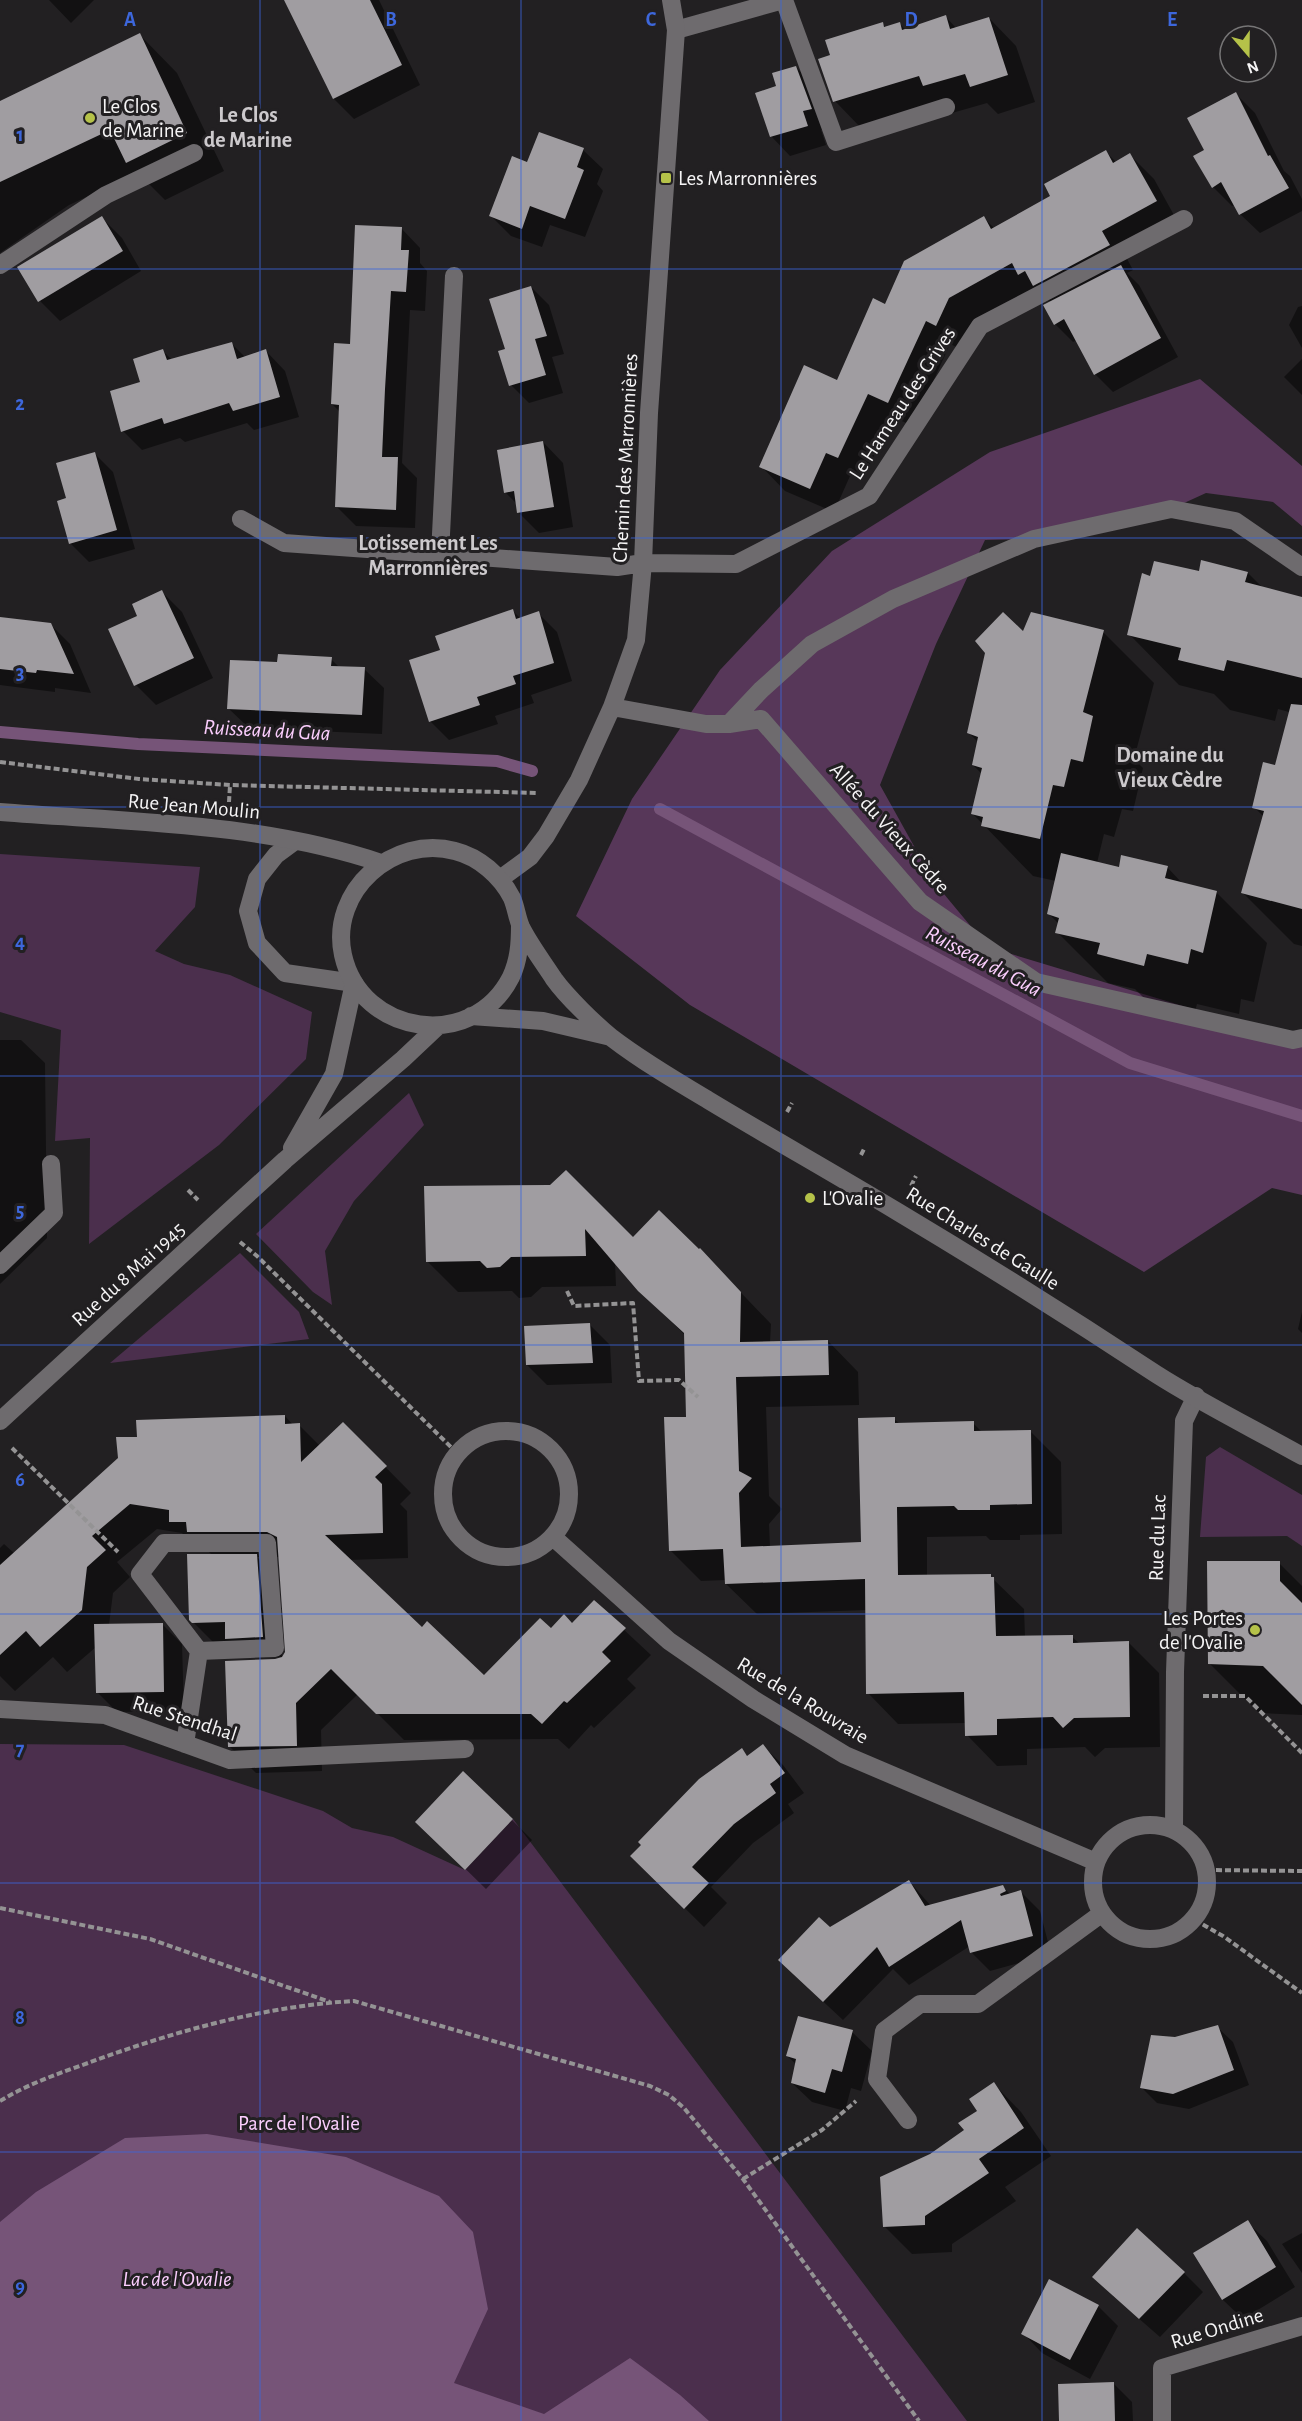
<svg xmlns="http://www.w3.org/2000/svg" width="1302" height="2421" viewBox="0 0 1302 2421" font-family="'Alegreya Sans',sans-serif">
<rect width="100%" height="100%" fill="#222022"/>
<path fill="#4b2f4d" d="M 0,854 L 200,867 L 195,907 L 155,951 L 184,964 L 230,975 L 312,1012 L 306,1059 L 219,1145 L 89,1244 L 90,1138 L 55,1141 L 61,1030 L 0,1012 Z
M 409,1093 L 424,1125 L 354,1201 L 325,1251 L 332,1305 L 313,1292 L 256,1234 Z
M 240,1253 L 299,1312 L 309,1339 L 110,1363 Z
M 1220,1447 L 1302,1495 L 1302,1546 L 1287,1536 L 1200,1537 L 1206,1457 Z
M 0,1744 L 124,1745 L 323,1811 L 352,1828 L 393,1837 L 465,1870 L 513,1819 L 967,2421 L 0,2421 Z"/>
<path fill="#573759" d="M 1200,379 L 1302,466 L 1302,526 L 1273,502 L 1206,493 L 1171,509 L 1034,539 L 985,540 L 936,644 L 880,785 L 934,882 L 988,947 L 1302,1042 L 1302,1195 L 1272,1188 L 1144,1272 L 690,1005 L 576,916 L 632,799 L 720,670 L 832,551 L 990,452 Z"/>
<path fill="#765478" d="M 207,2134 L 346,2157 L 439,2196 L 473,2232 L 488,2309 L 454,2383 L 544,2414 L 630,2358 L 680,2395 L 709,2421 L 0,2421 L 0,2222 L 36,2192 L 125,2138 Z"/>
<path fill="#0007" d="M 49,0 L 94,0 L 71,23 Z
M 286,0 L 379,0 L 420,85 L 354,119 L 334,99 Z
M 945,16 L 957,29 L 989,18 L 1016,46 L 1035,102 L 998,114 L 987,103 L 952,113 L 862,129 L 835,101 L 832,56 L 882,23 L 886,28 L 900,24 L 906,30 Z
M 140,35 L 177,73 L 224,171 L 165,200 L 138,173 L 69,205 L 0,253 L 0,103 Z
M 796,67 L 815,87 L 830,128 L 821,130 L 826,145 L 790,156 L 771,136 L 778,87 Z
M 1236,94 L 1255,113 L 1284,171 L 1290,176 L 1302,199 L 1302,211 L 1260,233 L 1240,214 L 1235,205 L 1232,206 L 1213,187 L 1206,151 Z
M 583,150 L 603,169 L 597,184 L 603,191 L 585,237 L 550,225 L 542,247 L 511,236 L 491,216 L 528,164 Z
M 1106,152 L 1116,162 L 1130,155 L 1154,179 L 1180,226 L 1125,255 L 1133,270 L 1127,273 L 1139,285 L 1178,357 L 1113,392 L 1095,374 L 1077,340 L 1073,342 L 1055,324 L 1052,303 L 1034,289 L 961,349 L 950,344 L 913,426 L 893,417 L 862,481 L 850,476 L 834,512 L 785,491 L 761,466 L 838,382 L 885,306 L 984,218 L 995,229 L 1052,197 Z
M 102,218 L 122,238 L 141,271 L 60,321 L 40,301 Z
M 401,228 L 420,248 L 420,263 L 427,271 L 425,311 L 410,310 L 402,463 L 417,478 L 415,528 L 356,526 L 336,506 L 340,412 L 332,404 L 352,346 Z
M 531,287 L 549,305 L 564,354 L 552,357 L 563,393 L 529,403 L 511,385 L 507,350 Z
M 1302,306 L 1302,348 L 1289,325 L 1298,307 Z
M 231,343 L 246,358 L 266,351 L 285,371 L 299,417 L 254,430 L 247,423 L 185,442 L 180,438 L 142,450 L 123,431 L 142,383 L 163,351 L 172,360 Z
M 1302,359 L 1302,395 L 1284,377 Z
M 543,442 L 563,463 L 573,527 L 539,533 L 519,513 L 517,504 L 505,492 Z
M 94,453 L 113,472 L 135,549 L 89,562 L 70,543 L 67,499 Z
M 1202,562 L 1248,573 L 1263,588 L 1302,610 L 1302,946 L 1294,944 L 1243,893 L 1264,817 L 1254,807 L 1300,715 L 1278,709 L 1275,721 L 1230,710 L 1214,694 L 1179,685 L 1129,634 L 1151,578 L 1200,573 Z
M 162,592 L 182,612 L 213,678 L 156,705 L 136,685 L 139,617 Z
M 513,611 L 521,619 L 538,613 L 557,632 L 572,681 L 531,695 L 534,703 L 495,716 L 498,724 L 449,740 L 430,721 L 442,651 Z
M 0,618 L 50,624 L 70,644 L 91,693 L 55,688 L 55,692 L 0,685 Z
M 1103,632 L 1154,683 L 1134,759 L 1143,768 L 1133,811 L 1122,809 L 1114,837 L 1104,834 L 1097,863 L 1120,869 L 1167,867 L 1183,884 L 1216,892 L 1267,943 L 1254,1002 L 1241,999 L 1239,1014 L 1197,1004 L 1194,1015 L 1150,1004 L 1135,989 L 1108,983 L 1057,932 L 1059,924 L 1049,914 L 1056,881 L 1033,876 L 973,814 L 982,774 L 973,765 L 978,742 L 969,733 L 1024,634 Z
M 331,659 L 340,668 L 364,669 L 384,688 L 382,734 L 249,728 L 229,709 L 279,664 Z
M 0,1040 L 21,1040 L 45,1063 L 47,1238 L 0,1284 Z
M 426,1187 L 633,1239 L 700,1250 L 771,1324 L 770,1342 L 828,1341 L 858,1372 L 859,1405 L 766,1407 L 769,1496 L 782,1509 L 769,1524 L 770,1547 L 863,1544 L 894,1419 L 900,1424 L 973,1423 L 982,1432 L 1030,1431 L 1061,1462 L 1062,1534 L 1020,1535 L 1020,1540 L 990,1540 L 986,1536 L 927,1537 L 927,1576 L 990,1576 L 1024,1609 L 1025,1637 L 1072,1637 L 1080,1644 L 1128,1642 L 1159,1673 L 1160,1747 L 1105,1748 L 1095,1757 L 1085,1747 L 1027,1749 L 1027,1765 L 997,1766 L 967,1735 L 966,1723 L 898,1724 L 868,1693 L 867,1610 L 757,1614 L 726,1584 L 726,1580 L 701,1581 L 670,1550 L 687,1418 L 685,1335 L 639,1290 L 615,1262 L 616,1286 L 542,1287 L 531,1297 L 519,1298 L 512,1291 L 458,1292 L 427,1261 Z
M 1302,1312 L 1302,1333 L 1298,1329 Z
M 590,1325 L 610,1345 L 612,1383 L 547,1385 L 527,1365 Z
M 285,1416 L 293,1425 L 299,1425 L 320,1446 L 343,1424 L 411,1493 L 400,1504 L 407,1511 L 408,1558 L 349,1560 L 422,1629 L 484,1678 L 551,1630 L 572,1625 L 594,1602 L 651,1655 L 627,1679 L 636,1688 L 594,1728 L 591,1725 L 569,1749 L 558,1739 L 404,1740 L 358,1694 L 321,1730 L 322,1771 L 256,1773 L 230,1747 L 276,1661 L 285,1657 L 287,1653 L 279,1557 L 257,1557 L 276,1576 L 282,1657 L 246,1658 L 230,1642 L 213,1642 L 193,1622 L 213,1556 L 205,1548 L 197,1548 L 182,1533 L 157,1529 L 117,1562 L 130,1577 L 113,1593 L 109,1625 L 162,1624 L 182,1644 L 184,1711 L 117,1712 L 97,1692 L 96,1647 L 67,1672 L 53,1657 L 15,1691 L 0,1676 L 0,1548 L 4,1544 L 15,1554 L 119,1459 L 139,1438 Z
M 1279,1563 L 1302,1586 L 1302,1715 L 1259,1713 L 1209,1663 Z
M 763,1746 L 783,1765 L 804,1793 L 788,1804 L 794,1813 L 753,1843 L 711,1887 L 727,1903 L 704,1927 L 632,1856 L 742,1750 L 748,1757 Z
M 512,1820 L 532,1840 L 486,1889 L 437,1841 Z
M 909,1881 L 931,1906 L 1003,1887 L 1011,1895 L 1021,1892 L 1040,1911 L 1051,1954 L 990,1971 L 971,1952 L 970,1946 L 909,1985 L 893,1969 L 843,2020 L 799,1979 L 830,1929 Z
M 1217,2027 L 1233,2042 L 1249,2085 L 1189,2109 L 1157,2103 L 1141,2087 L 1175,2039 Z
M 852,2032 L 872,2051 L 861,2091 L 851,2088 L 845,2111 L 812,2102 L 792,2083 L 797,2065 L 787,2056 Z
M 994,2084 L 1021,2112 L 1051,2156 L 1005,2187 L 1016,2201 L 952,2244 L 952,2252 L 912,2254 L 884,2226 L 930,2156 L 966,2131 Z
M 1247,2222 L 1267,2241 L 1295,2287 L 1243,2319 L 1223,2300 L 1195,2253 Z
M 1302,2233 L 1302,2273 L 1282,2244 Z
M 1184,2273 L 1203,2292 L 1160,2337 L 1113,2296 Z
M 1098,2306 L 1118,2326 L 1090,2379 L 1042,2353 L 1023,2333 Z
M 1114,2384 L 1132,2402 L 1133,2421 L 1060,2421 Z"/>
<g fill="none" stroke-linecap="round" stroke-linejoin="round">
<path stroke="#765478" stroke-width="12" d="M 0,732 L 138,744 L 497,761 L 532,771
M 660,809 L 1130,1063 L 1302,1116"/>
</g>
<path fill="#a09da1" d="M 284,0 L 370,0 L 402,65 L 333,99 Z
M 946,15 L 950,29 L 989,17 L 1008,75 L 970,87 L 965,74 L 923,86 L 919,76 L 833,102 L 818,59 L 830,55 L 825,40 L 883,22 L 884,27 L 900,22 L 902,30 Z
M 140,33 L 187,133 L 126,163 L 110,130 L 0,182 L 0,101 Z
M 796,66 L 812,109 L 803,111 L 808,126 L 770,137 L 755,93 L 776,86 L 772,73 Z
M 1236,92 L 1268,156 L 1270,155 L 1289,188 L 1239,215 L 1221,182 L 1212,188 L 1193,156 L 1204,150 L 1187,118 Z
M 539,132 L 584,148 L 577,167 L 584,170 L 565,219 L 530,206 L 522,229 L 489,216 L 512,156 L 527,162 Z
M 1106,150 L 1113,163 L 1130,153 L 1157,201 L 1102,231 L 1110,245 L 1033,286 L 1025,271 L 1018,275 L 1012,263 L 949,298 L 936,326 L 926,321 L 888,403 L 868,394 L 838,458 L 826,453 L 810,489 L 759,467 L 804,365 L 837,380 L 873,298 L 885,304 L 904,261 L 984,216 L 991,229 L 1050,196 L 1044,184 Z
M 102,216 L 123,251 L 38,302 L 17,267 Z
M 355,225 L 402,227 L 401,250 L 409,250 L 406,292 L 391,291 L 385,389 L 382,457 L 398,457 L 396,510 L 335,507 L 339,405 L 331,404 L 334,343 L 350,344 Z
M 1121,265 L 1161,338 L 1094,375 L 1064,319 L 1054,325 L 1043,305 Z
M 531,286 L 547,336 L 535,339 L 546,375 L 509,386 L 498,351 L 505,349 L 489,299 Z
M 232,342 L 237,359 L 266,349 L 280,397 L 233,411 L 229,403 L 164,424 L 162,418 L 121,432 L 110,391 L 140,382 L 133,359 L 163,349 L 167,360 Z
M 543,441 L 554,507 L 517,513 L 514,491 L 504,493 L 497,450 Z
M 95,452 L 117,530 L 69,544 L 57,501 L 66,498 L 56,463 Z
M 1201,560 L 1248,572 L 1245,582 L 1302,597 L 1302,678 L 1227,660 L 1224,671 L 1178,660 L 1181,648 L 1127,635 L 1142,573 L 1150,576 L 1154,561 L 1199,571 Z
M 162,590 L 194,658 L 134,686 L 108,629 L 137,616 L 132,604 Z
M 513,609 L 516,619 L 539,611 L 554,663 L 513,676 L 516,684 L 477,697 L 480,705 L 429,722 L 409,660 L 440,650 L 435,636 Z
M 1003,612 L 1023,631 L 1031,612 L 1104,630 L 1083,712 L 1093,716 L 1083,762 L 1071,759 L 1064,787 L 1053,785 L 1040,839 L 981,826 L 983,817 L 971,814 L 982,768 L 972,765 L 978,737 L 967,733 L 985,653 L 975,641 Z
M 0,617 L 51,623 L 74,674 L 37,670 L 36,673 L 0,669 Z
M 278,654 L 332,657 L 331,666 L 365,667 L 362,715 L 227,709 L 230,660 L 277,662 Z
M 1291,704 L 1302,705 L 1302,909 L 1241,893 L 1264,811 L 1252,808 L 1263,762 L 1275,765 Z
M 1061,853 L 1119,867 L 1121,855 L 1168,866 L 1165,878 L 1217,891 L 1203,953 L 1191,949 L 1188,964 L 1147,954 L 1144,966 L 1097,954 L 1100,943 L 1055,933 L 1059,918 L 1047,914 Z
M 566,1170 L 633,1237 L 659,1210 L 699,1249 L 700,1248 L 741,1292 L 740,1342 L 828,1340 L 829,1375 L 736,1377 L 739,1471 L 752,1478 L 739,1493 L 741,1547 L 861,1542 L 858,1418 L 895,1417 L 895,1423 L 974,1421 L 974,1431 L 1031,1430 L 1032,1504 L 990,1505 L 990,1510 L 958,1510 L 954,1506 L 897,1507 L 898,1575 L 991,1574 L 991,1577 L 994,1577 L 996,1636 L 1073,1635 L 1073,1643 L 1129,1641 L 1130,1717 L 1074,1718 L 1063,1728 L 1053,1717 L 997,1719 L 997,1735 L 965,1736 L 964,1692 L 866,1694 L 865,1579 L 725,1584 L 723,1549 L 669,1551 L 664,1417 L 686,1417 L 684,1333 L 638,1291 L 585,1229 L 586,1256 L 511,1257 L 500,1267 L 487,1268 L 480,1261 L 426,1262 L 424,1186 L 550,1185 Z
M 590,1323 L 593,1363 L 526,1365 L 524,1326 Z
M 285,1415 L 285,1424 L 300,1423 L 301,1462 L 343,1422 L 387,1466 L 375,1477 L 382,1484 L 383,1533 L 325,1535 L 422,1627 L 427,1621 L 484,1675 L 540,1618 L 551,1628 L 564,1614 L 572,1623 L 594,1600 L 626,1628 L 602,1652 L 611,1661 L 567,1703 L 564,1701 L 542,1724 L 531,1714 L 376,1714 L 331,1669 L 296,1703 L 297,1746 L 228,1747 L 225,1661 L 275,1659 L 282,1657 L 285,1652 L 277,1537 L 267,1532 L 187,1532 L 186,1522 L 169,1522 L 169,1510 L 130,1504 L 92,1536 L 106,1550 L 87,1567 L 82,1610 L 40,1647 L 26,1631 L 0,1655 L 0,1565 L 118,1458 L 116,1437 L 137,1437 L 136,1420 Z
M 187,1554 L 257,1554 L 263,1637 L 225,1639 L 225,1622 L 192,1623 L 189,1620 Z
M 1207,1561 L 1280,1561 L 1280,1581 L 1302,1603 L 1302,1705 L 1263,1666 L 1208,1664 Z
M 163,1623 L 164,1692 L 96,1693 L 94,1624 Z
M 763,1744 L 785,1773 L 770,1784 L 776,1793 L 734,1824 L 692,1867 L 709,1883 L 684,1909 L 630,1856 L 641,1845 L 638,1842 L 699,1779 L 742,1748 L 747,1756 Z
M 463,1771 L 513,1819 L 465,1870 L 415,1822 Z
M 909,1880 L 925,1906 L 1003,1885 L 1006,1891 L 1000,1894 L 1001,1896 L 1021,1890 L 1033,1936 L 970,1953 L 961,1920 L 889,1967 L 877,1947 L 823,2002 L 778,1960 L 819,1917 L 830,1927 Z
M 798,2016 L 853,2030 L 842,2072 L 832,2069 L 825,2093 L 791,2083 L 796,2059 L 786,2056 Z
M 1218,2025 L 1234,2070 L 1173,2094 L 1140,2088 L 1151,2035 L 1175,2037 Z
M 994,2082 L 1024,2128 L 979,2159 L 989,2173 L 925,2216 L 925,2225 L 883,2227 L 880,2177 L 930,2154 L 964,2130 L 958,2123 L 977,2111 L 969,2099 Z
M 1248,2220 L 1276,2267 L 1222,2300 L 1193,2253 Z
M 1137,2228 L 1185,2272 L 1139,2319 L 1092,2277 Z
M 1049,2279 L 1099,2305 L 1070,2360 L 1021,2334 Z
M 1114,2382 L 1115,2421 L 1059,2421 L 1058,2384 Z"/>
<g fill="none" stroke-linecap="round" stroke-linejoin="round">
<path stroke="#949394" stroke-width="4" stroke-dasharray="6 3" stroke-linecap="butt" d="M 0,762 L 139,779 L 230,785 L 537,793
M 229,802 L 230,785
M 787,1112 L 792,1103
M 861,1155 L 865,1147
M 911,1186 L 916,1176
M 188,1190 L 198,1200
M 240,1242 L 257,1256 L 457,1453
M 567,1291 L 574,1306 L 633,1303 L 639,1381 L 679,1380 L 698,1397
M 12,1448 L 118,1552
M 1203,1696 L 1245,1696 L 1302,1753
M 1207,1870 L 1302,1871
M 0,1908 L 150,1939 L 330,2002
M 1195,1920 L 1223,1936 L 1302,1993
M 0,2101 C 28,2084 57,2074 88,2063 C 172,2032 264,2006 354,2001 L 650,2086 L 669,2095 L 684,2108 L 743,2179 L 919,2421
M 743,2179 L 822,2130 L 856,2101"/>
<path stroke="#6e6b6e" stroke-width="18" d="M 784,0 L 836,142 L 946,107
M 676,30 L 783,0
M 295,841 L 276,855 L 257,879 L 248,911 L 257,943 L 285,973 L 354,983
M 0,1709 L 105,1715 L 230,1760 L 465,1749
M 185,1744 L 199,1651 L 275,1648 L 267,1543 L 164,1543 L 140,1574 L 199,1651"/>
<path stroke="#6e6b6e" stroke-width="18" d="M 0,265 L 106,195 L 194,153
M 241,519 L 284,543 L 617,567 L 643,563 L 736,564 L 869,496 L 980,326 L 1184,219
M 440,554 L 454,276
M 612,707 L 706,724 L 729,724 L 761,719 L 920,902 L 1036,982 L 1293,1040 L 1302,1038
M 729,724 L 761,690 L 812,644 L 893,599 L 1034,539 L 1171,509 L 1235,521 L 1302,567
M 0,812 C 127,822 259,822 381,863
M 500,879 L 530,857 L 546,836 L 579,780 L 612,707 L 636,640 L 643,563 L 649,413 L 676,30 L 671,0
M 0,1265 L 54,1213 L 51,1164
M443 1494a63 63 0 1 1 126 0a63 63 0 1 1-126 0Z
M 553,1537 L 669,1641 L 753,1699 L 845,1755 L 1096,1862
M1093 1882a57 57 0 1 1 114 0a57 57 0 1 1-114 0Z
M 1174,1829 L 1175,1672 L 1184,1421 L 1196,1396
M 908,2120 L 877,2079 L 884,2031 L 920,2004 L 978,2004 L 1101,1914
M 1162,2421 L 1162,2368 L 1302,2326"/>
<path stroke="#6e6b6e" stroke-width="18" d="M 520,925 C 520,943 519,960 511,977 C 473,1052 361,1036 343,955 C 329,891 394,834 455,851 C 479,857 501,876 512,898 C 516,907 517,918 521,927 C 530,945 543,962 554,979 C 566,996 596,1025 612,1038 C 642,1061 676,1081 708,1100 C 771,1138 835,1174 898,1212 C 985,1264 1071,1318 1156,1374 C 1203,1404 1254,1429 1302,1456
M 471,1016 L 543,1021 L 611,1037
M 292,1148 L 334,1074 L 354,983
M 0,1421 L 285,1160 L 403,1059 L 438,1026"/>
</g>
<path fill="none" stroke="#3d67dc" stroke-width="1.5" stroke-opacity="0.55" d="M 260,0 L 260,2421M 521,0 L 521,2421M 781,0 L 781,2421M 1042,0 L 1042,2421M 0,269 L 1302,269M 0,538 L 1302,538M 0,807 L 1302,807M 0,1076 L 1302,1076M 0,1345 L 1302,1345M 0,1614 L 1302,1614M 0,1883 L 1302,1883M 0,2152 L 1302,2152"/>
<g fill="#b5c249" stroke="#222022" stroke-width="2">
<circle cx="90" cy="118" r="6"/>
<rect x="660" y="172" width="12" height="12" rx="3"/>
<circle cx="810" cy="1198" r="6"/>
<circle cx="1255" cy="1630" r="6"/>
</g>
<g text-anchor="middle" stroke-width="6" stroke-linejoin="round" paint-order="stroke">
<g font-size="21" fill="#f5f4f5" stroke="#222022" text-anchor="start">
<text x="102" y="113">Le Clos<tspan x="102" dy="24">de Marine</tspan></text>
<text x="678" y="185">Les Marronnières</text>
<text x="822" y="1205">L'Ovalie</text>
<text x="1243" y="1625" text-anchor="end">Les Portes<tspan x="1243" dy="24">de l'Ovalie</tspan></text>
</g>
<g font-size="21" fill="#f5f4f5" stroke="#222022">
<text transform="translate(902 403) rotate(-57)" y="7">Le Hameau des Grives</text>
<text transform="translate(625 458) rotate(-87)" y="7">Chemin des Marronnières</text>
<text transform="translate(194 806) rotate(5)" y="7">Rue Jean Moulin</text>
<text transform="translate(890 828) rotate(48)" y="7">Allée du Vieux Cèdre</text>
<text transform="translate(983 1238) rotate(32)" y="7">Rue Charles de Gaulle</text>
<text transform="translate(128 1274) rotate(-42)" y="7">Rue du 8 Mai 1945</text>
<text transform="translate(1157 1538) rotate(-88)" y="7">Rue du Lac</text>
<text transform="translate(803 1700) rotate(31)" y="7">Rue de la Rouvraie</text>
<text transform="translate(185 1718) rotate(18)" y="7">Rue Stendhal</text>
<text transform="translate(1217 2328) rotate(-17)" y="7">Rue Ondine</text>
</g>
<g font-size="21" fill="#fccefe" stroke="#222022">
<text x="299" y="2130">Parc de l'Ovalie</text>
</g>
<g font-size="22" font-weight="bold" fill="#ccc9cc" stroke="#222022">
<text x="248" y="122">Le Clos<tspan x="248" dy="25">de Marine</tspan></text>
<text x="428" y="550">Lotissement Les<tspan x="428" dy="25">Marronnières</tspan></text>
<text x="1170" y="762">Domaine du<tspan x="1170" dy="25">Vieux Cèdre</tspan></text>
</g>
<g font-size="22" font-style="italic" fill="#fccefe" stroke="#222022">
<text transform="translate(267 729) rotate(3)" y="8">Ruisseau du Gua</text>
<text transform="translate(984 960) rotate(28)" y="8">Ruisseau du Gua</text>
<text x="177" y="2286">Lac de l'Ovalie</text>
</g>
</g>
<g font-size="20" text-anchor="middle" font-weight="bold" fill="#3d67dc" stroke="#222022" stroke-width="6" stroke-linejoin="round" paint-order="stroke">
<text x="130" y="26">A</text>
<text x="391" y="26">B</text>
<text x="651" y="26">C</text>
<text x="911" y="26">D</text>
<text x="1172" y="26">E</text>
<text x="20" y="141">1</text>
<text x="20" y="410">2</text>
<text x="20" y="679">3</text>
<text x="20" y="948">4</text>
<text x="20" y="1217">5</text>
<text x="20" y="1486">6</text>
<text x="20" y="1755">7</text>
<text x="20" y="2024">8</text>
<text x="20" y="2293">9</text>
</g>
<g transform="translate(1248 54) rotate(160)"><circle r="28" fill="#222022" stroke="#767576" stroke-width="1.5"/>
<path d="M0-4.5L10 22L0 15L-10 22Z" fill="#b5c249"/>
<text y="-9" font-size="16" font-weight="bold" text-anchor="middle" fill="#f5f4f5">N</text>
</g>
</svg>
